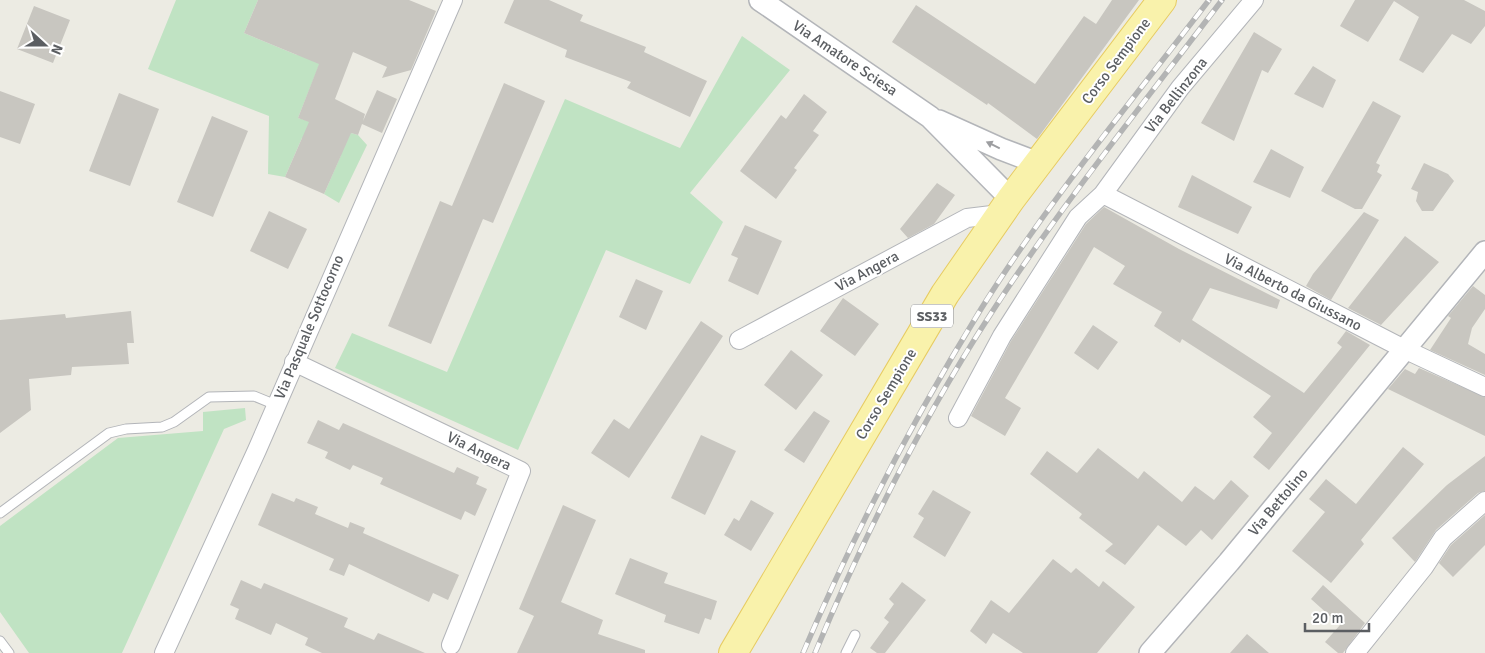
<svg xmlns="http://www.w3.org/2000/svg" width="1485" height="653" viewBox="0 0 1485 653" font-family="Signika,sans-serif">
<rect width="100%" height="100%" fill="#ecebe3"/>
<path fill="#c0e3c3" d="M 176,0 L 258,0 L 244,33 L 297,55 L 320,0 L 345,0 L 298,118 L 358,135 L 367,145 L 339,203 L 324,194 L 341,155 L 302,138 L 285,177 L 268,174 L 269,116 L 148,69 Z
M 742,36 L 790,70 L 690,193 L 723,222 L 690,284 L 606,250 L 518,450 L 335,368 L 352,333 L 447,372 L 565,99 L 680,148 Z
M 245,408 L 246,420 L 224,429 L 122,653 L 29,653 L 0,612 L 0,526 L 118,438 L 203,431 L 203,412 Z"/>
<path fill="#c8c6c0" d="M 258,0 L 409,0 L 436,11 L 411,70 L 382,78 L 387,67 L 353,52 L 335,99 L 365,114 L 363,121 L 377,90 L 397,99 L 382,133 L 362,124 L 358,135 L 351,133 L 324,194 L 285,177 L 309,122 L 298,118 L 319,64 L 244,33 Z
M 514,0 L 549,0 L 583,15 L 580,21 L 646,47 L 644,52 L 707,81 L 690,117 L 627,88 L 631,82 L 565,57 L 567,50 L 504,23 Z
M 1112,0 L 1139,0 L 1037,139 L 988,103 L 987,105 L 892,42 L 916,5 L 1035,84 L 1084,16 L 1096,24 Z
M 1355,0 L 1464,0 L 1485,11 L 1485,26 L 1471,44 L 1452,34 L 1423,73 L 1399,60 L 1419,17 L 1394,1 L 1368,42 L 1340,26 Z
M 34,6 L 70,20 L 53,63 L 17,49 Z
M 1254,32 L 1282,49 L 1268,73 L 1262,70 L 1234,141 L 1201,123 Z
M 1313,66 L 1336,80 L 1323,108 L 1294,94 Z
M 504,83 L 545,101 L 493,223 L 483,219 L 431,344 L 388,326 L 440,201 L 452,206 Z
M 0,91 L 35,104 L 20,144 L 0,137 Z
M 119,93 L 159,109 L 130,186 L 89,171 Z
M 804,94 L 827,112 L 813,131 L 819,135 L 794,168 L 797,170 L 776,199 L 740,171 L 781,115 L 786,119 Z
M 1373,101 L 1401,116 L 1376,163 L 1380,165 L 1377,172 L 1382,175 L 1362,209 L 1355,209 L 1321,191 Z
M 212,116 L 248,131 L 213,217 L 177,202 Z
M 1271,149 L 1304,167 L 1290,198 L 1253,182 Z
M 1424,163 L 1448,174 L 1454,181 L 1433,211 L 1422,211 L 1416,201 L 1418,192 L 1411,189 Z
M 1192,175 L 1252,207 L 1238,234 L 1178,207 Z
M 937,183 L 955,195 L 934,224 L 908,238 L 900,229 Z
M 1104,207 L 1179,249 L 1280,300 L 1277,309 L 1210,288 L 1192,320 L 1304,393 L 1342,347 L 1337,343 L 1346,331 L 1370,345 L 1269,470 L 1253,457 L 1272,433 L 1253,417 L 1271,396 L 1182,339 L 1180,343 L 1154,326 L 1162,312 L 1113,284 L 1125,266 L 1094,247 L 1005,398 L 1021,408 L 1005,436 L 971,416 L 1011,341 L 1086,224 Z
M 269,211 L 307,229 L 288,269 L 250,251 Z
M 1364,212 L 1379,220 L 1331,300 L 1306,286 L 1313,274 Z
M 745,225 L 782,241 L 758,295 L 728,281 L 738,258 L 731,255 Z
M 1405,236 L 1439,262 L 1381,325 L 1348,308 Z
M 636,279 L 663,291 L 646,330 L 619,317 Z
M 1473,286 L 1485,295 L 1485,309 L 1472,328 L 1468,344 L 1485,354 L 1485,375 L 1430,350 L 1451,318 L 1448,316 Z
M 843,298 L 879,324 L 855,356 L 820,331 Z
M 131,311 L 134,343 L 127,343 L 129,364 L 72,367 L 71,375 L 29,379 L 31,410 L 0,433 L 0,320 L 65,314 L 66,318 Z
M 701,321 L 723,336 L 629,478 L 591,453 L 614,419 L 629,429 Z
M 1093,325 L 1118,342 L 1098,370 L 1074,353 Z
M 791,350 L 823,375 L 796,410 L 764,385 Z
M 1419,368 L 1485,397 L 1485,436 L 1388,389 L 1405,369 L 1415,374 Z
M 814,411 L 830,421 L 804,463 L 784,450 Z
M 318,420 L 339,430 L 343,423 L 454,473 L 457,467 L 479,477 L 476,484 L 487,489 L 475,516 L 465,511 L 461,520 L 380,484 L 383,478 L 353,465 L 350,470 L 325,458 L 328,452 L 307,443 Z
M 701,435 L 736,451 L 705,515 L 671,498 Z
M 1403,447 L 1424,464 L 1361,540 L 1364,544 L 1331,583 L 1292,551 L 1325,512 L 1309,499 L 1326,479 L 1356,504 Z
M 1098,448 L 1138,479 L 1144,471 L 1182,502 L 1195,486 L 1214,500 L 1231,480 L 1249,496 L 1212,540 L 1201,530 L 1186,546 L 1158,525 L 1125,565 L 1105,551 L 1113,544 L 1079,518 L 1082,514 L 1030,474 L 1047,451 L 1077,473 Z
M 1485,456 L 1485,491 L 1478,493 L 1436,530 L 1415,562 L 1392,538 L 1447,485 Z
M 933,490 L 971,512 L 945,557 L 913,537 L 924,518 L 918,514 Z
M 272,493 L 294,502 L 296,498 L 318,507 L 315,514 L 348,528 L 350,522 L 365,528 L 363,533 L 459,575 L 448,600 L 433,593 L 429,602 L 349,564 L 344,576 L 329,570 L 334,559 L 258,525 Z
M 751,500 L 774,513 L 751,551 L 724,535 L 734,518 L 739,521 Z
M 563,505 L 596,520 L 561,602 L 603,620 L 598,634 L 645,650 L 645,653 L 517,653 L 534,616 L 519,609 Z
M 1485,515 L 1485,545 L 1453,577 L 1439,563 L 1451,545 Z
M 630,558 L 668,573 L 664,583 L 717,601 L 711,620 L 705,618 L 699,634 L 664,622 L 666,615 L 615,594 Z
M 1053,559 L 1071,573 L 1076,568 L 1099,587 L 1103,581 L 1135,607 L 1097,653 L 1023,653 L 993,633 L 986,644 L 970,631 L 991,600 L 1009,613 Z
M 241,580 L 261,589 L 264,583 L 348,618 L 344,627 L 374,640 L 378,633 L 425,653 L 322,653 L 305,645 L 308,638 L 276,623 L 271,635 L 235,619 L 239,609 L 230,605 Z
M 902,582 L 926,600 L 885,653 L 877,653 L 870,648 L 889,622 L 884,618 L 894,604 L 889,599 Z
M 1323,585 L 1365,623 L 1343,653 L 1338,653 L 1325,642 L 1340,625 L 1311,599 Z
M 1247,634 L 1269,653 L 1230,653 Z"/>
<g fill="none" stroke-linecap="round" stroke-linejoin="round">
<defs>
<path id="service" d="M 0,513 L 109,433 L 126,429 L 162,427 L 174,422 L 209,397 L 254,396 L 276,405
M 0,641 L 9,653
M 846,653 L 855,635"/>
<path id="minor" d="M 1103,194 L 1404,349 L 1485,387
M 739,340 L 967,218 L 1000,214
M 294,362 L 521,471 L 451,645
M 958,418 L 1002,336 L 1078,217 L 1103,194 L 1180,88 L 1254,0
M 164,653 L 257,450 L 453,0
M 1355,653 L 1424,567 L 1443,538 L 1485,501"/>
<path id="tertiary" d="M 760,0 L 930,117 L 1011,199
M 939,121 L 1001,149 L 1038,163
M 1150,653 L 1229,562 L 1485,252"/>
<path id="primary" d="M 733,653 L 945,294 L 1011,199 L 1162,0"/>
</defs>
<use href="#service" stroke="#b3b5b9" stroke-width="11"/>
<use href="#minor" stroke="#b3b5b9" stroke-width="20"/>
<use href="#tertiary" stroke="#b3b5b9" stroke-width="24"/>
<use href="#primary" stroke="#e7cb61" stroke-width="30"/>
<use href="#service" stroke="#fff" stroke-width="9"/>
<use href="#minor" stroke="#fff" stroke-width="18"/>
<use href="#tertiary" stroke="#fff" stroke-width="21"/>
<use href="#primary" stroke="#f9f2ab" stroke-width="28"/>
<defs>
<path id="rail" d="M 803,653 C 854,534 913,419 981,309 C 1049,200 1132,101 1209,0
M 815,653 C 864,536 922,419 992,312 C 1062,204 1144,103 1222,0"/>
</defs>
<use href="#rail" stroke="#b3b4b4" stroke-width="5.5"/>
<use href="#rail" stroke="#fff" stroke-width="4" stroke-dasharray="11" stroke-linecap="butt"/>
</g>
<defs><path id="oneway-solid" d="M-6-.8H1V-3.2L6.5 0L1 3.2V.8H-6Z" transform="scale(1.25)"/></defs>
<use fill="#9d9ea1" href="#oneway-solid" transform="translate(993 145) rotate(-154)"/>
<g text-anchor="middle" stroke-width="4" stroke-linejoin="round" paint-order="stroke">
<rect fill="#fff" stroke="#8c8e91" stroke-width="1" x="911" y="304.5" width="42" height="23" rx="4"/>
<g font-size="14" font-weight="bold" fill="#5b5e62">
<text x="932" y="321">SS33</text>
</g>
<g font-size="15" fill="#5b5e62" stroke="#fff">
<text transform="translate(845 58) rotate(34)" y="5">Via Amatore Sciesa</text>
<text transform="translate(1116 61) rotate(-53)" y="5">Corso Sempione</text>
<text transform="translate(1176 95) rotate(-52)" y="5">Via Bellinzona</text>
<text transform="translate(867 271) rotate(-28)" y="5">Via Angera</text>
<text transform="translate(1293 292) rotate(27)" y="5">Via Alberto da Giussano</text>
<text transform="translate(309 327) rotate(-67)" y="5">Via Pasquale Sottocorno</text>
<text transform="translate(886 394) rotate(-59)" y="5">Corso Sempione</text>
<text transform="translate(479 451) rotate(26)" y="5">Via Angera</text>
<text transform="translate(1278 502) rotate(-50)" y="5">Via Bettolino</text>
</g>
</g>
<g transform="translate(45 45) rotate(111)" stroke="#ffffff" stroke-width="4" paint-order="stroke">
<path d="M0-4L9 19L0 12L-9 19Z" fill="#5b5e62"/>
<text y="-8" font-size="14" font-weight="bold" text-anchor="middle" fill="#5b5e62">N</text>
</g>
<path d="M1305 623v8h64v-8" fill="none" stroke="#5b5e62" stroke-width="2.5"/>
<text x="1312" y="623" font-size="15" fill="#5b5e62" stroke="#ffffff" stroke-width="4" paint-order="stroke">20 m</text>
</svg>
